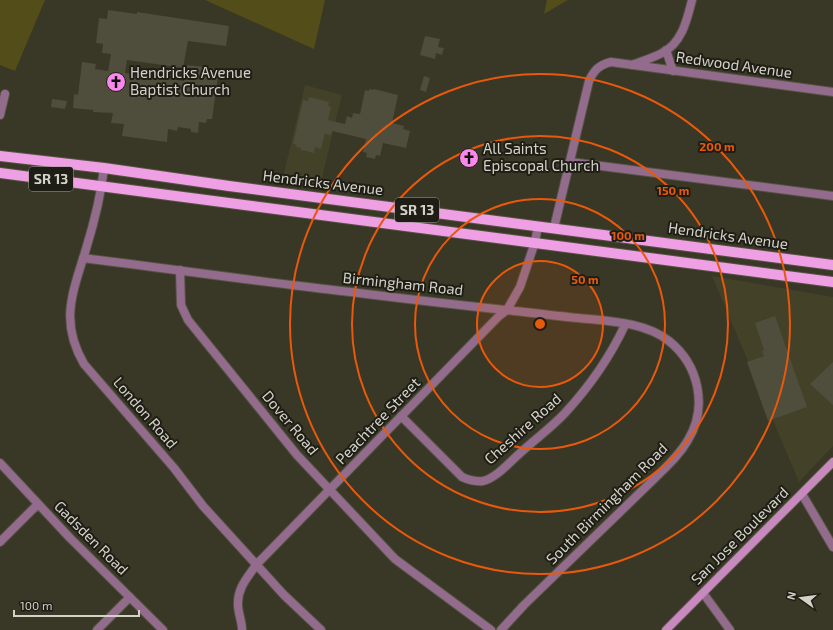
<svg xmlns="http://www.w3.org/2000/svg" width="833" height="630" viewBox="0 0 833 630" font-family="'Exo 2',sans-serif">
<rect width="100%" height="100%" fill="#393725"/>
<path fill="#434128" d="M 305,85 L 342,95 L 320,186 L 282,181 Z
M 712,276 L 833,297 L 833,446 L 799,482 Z"/>
<path fill="#534e19" d="M 0,0 L 45,0 L 15,71 L 0,65 Z
M 205,0 L 325,0 L 314,49 Z
M 547,0 L 568,0 L 544,14 Z"/>
<path fill="#4f4d3b" d="M 108,10 L 137,14 L 137,12 L 229,26 L 226,46 L 188,41 L 183,68 L 127,60 L 125,73 L 184,81 L 187,65 L 214,68 L 213,75 L 218,76 L 212,119 L 207,119 L 206,123 L 199,122 L 198,133 L 191,132 L 191,129 L 178,127 L 177,131 L 168,129 L 167,142 L 122,136 L 124,124 L 111,123 L 113,113 L 93,112 L 93,110 L 73,108 L 74,94 L 78,95 L 82,62 L 96,64 L 95,69 L 108,71 L 111,54 L 102,53 L 103,44 L 96,43 L 99,18 L 107,19 Z
M 425,36 L 440,39 L 438,47 L 444,48 L 442,55 L 436,53 L 435,59 L 420,55 Z
M 424,76 L 430,78 L 426,92 L 420,90 Z
M 369,89 L 374,90 L 374,89 L 398,95 L 392,123 L 404,126 L 403,129 L 410,131 L 406,148 L 383,143 L 380,156 L 376,155 L 375,159 L 366,157 L 367,153 L 363,152 L 366,139 L 332,131 L 331,135 L 325,134 L 321,149 L 315,147 L 314,153 L 301,150 L 301,148 L 296,147 L 297,145 L 293,144 L 303,100 L 308,101 L 309,97 L 329,102 L 328,106 L 331,107 L 328,120 L 345,124 L 347,116 L 352,118 L 353,113 L 360,114 L 365,90 L 369,91 Z
M 52,99 L 67,101 L 65,109 L 51,107 Z
M 775,316 L 807,407 L 768,421 L 747,362 L 764,356 L 762,351 L 764,350 L 755,323 Z
M 833,362 L 833,405 L 810,384 Z"/>
<g fill="none" stroke-linecap="round" stroke-linejoin="round">
<defs>
<path id="street" d="M 666,50 L 673,71
M 632,65 C 642,61 653,58 662,53 C 682,43 687,20 692,0
M 0,115 L 5,94
M 570,162 L 833,196
M 104,168 C 101,195 94,223 86,249 C 73,292 59,321 84,364 L 174,468 L 203,506 L 284,595 L 321,630
M 554,228 L 589,81 C 594,70 599,65 611,62 L 833,92
M 83,258 C 172,269 261,282 351,292 C 405,299 459,305 514,311 C 535,313 557,316 578,318 C 608,321 645,322 669,341 C 699,365 708,407 688,440 C 679,456 665,468 653,480 L 524,605 L 501,630
M 180,270 L 181,305 L 188,320 L 297,455 L 395,559 L 491,630
M 401,416 L 462,477 C 469,480 475,482 483,481 C 496,478 509,463 519,454 C 534,440 551,428 565,413 C 589,387 610,357 625,325
M 0,463 L 70,538 L 163,630
M 802,494 L 833,547
M 0,542 L 38,504
M 703,593 L 730,630
M 97,630 L 130,597
M 242,630 C 242,621 238,613 238,605 C 237,588 248,577 256,565 L 499,316 L 507,310 L 520,287 L 535,242 L 538,226"/>
<path id="secondary" d="M 666,630 L 833,462"/>
<path id="primary" d="M 0,156 L 104,168 L 229,186 L 833,265
M 0,173 L 833,282"/>
</defs>
<use href="#street" stroke="#555342" stroke-width="10"/>
<use href="#secondary" stroke="#555342" stroke-width="10"/>
<use href="#primary" stroke="#555342" stroke-width="12"/>
<use href="#street" stroke="#936c8d" stroke-width="8"/>
<use href="#secondary" stroke="#c789be" stroke-width="8"/>
<use href="#primary" stroke="#ef9fe3" stroke-width="10"/>
</g>
<circle cx="540" cy="324" r="63" fill="#e8590c" fill-opacity=".12"/>
<g fill="none" stroke="#e8590c" stroke-width="2">
<circle cx="540" cy="324" r="63"/>
<circle cx="540" cy="324" r="125"/>
<circle cx="540" cy="324" r="188"/>
<circle cx="540" cy="324" r="250"/>
</g>
<defs>
<symbol id="church-disc" viewBox="-11 -11 22 22"><circle r="9.5" fill="#f888ea" stroke="#1f1e16"/><path d="M-1.2-6h2.4v3.5h3.3v2.4h-3.3V6h-2.4V-.1h-3.3v-2.4h3.3Z" fill="#111"/></symbol>
</defs>
<g fill-rule="evenodd">
<use href="#church-disc" x="105" y="71" width="22" height="22"/>
<use href="#church-disc" x="458" y="147" width="22" height="22"/>
</g>
<g text-anchor="middle" stroke-width="4" stroke-linejoin="round" paint-order="stroke">
<g fill="#1f1e16" stroke="#9d9c92" stroke-width="1">
<rect x="29" y="167" width="44" height="24" rx="3"/>
<rect x="395" y="198" width="44" height="24" rx="3"/>
</g>
<g font-size="14" font-weight="bold" fill="#d3d2c7">
<text x="51" y="184">SR 13</text>
<text x="417" y="215">SR 13</text>
</g>
<g font-size="15" fill="#d3d2c7" stroke="#1f1e16">
<text transform="translate(734 65) rotate(8)" y="5">Redwood Avenue</text>
<text transform="translate(323 183) rotate(7)" y="5">Hendricks Avenue</text>
<text transform="translate(728 236) rotate(8)" y="5">Hendricks Avenue</text>
<text transform="translate(403 284) rotate(6)" y="5">Birmingham Road</text>
<text transform="translate(145 413) rotate(49)" y="5">London Road</text>
<text transform="translate(378 421) rotate(-46)" y="5">Peachtree Street</text>
<text transform="translate(290 423) rotate(50)" y="5">Dover Road</text>
<text transform="translate(523 429) rotate(-42)" y="5">Cheshire Road</text>
<text transform="translate(607 504) rotate(-45)" y="5">South Birmingham Road</text>
<text transform="translate(740 536) rotate(-45)" y="5">San Jose Boulevard</text>
<text transform="translate(91 538) rotate(45)" y="5">Gadsden Road</text>
</g>
<g font-size="15" fill="#d3d2c7" stroke="#1f1e16" text-anchor="start">
<text x="130" y="78">Hendricks Avenue<tspan x="130" dy="17">Baptist Church</tspan></text>
<text x="483" y="154">All Saints<tspan x="483" dy="17">Episcopal Church</tspan></text>
</g>
</g>
<circle cx="540" cy="324" r="6" fill="#e8590c" stroke="#1f1e16" stroke-width="2"/>
<g font-size="12" text-anchor="middle" font-weight="bold" fill="#e8590c" stroke="#1f1e16" stroke-width="4" stroke-linejoin="round" paint-order="stroke">
<text x="717" y="151">200 m</text>
<text x="673" y="195">150 m</text>
<text x="628" y="240">100 m</text>
<text x="585" y="284">50 m</text>
</g>
<g transform="translate(801 598) rotate(284)" stroke="#1f1e16" stroke-width="3" paint-order="stroke">
<path d="M0-3L7 15L0 10L-7 15Z" fill="#d3d2c7"/>
<text y="-6" font-size="11" font-weight="bold" text-anchor="middle" fill="#d3d2c7">N</text>
</g>
<path d="M14 610v6h125v-6" fill="none" stroke="#d3d2c7" stroke-width="2"/>
<text x="20" y="610" font-size="12" fill="#d3d2c7" stroke="#1f1e16" stroke-width="3" paint-order="stroke">100 m</text>
</svg>
